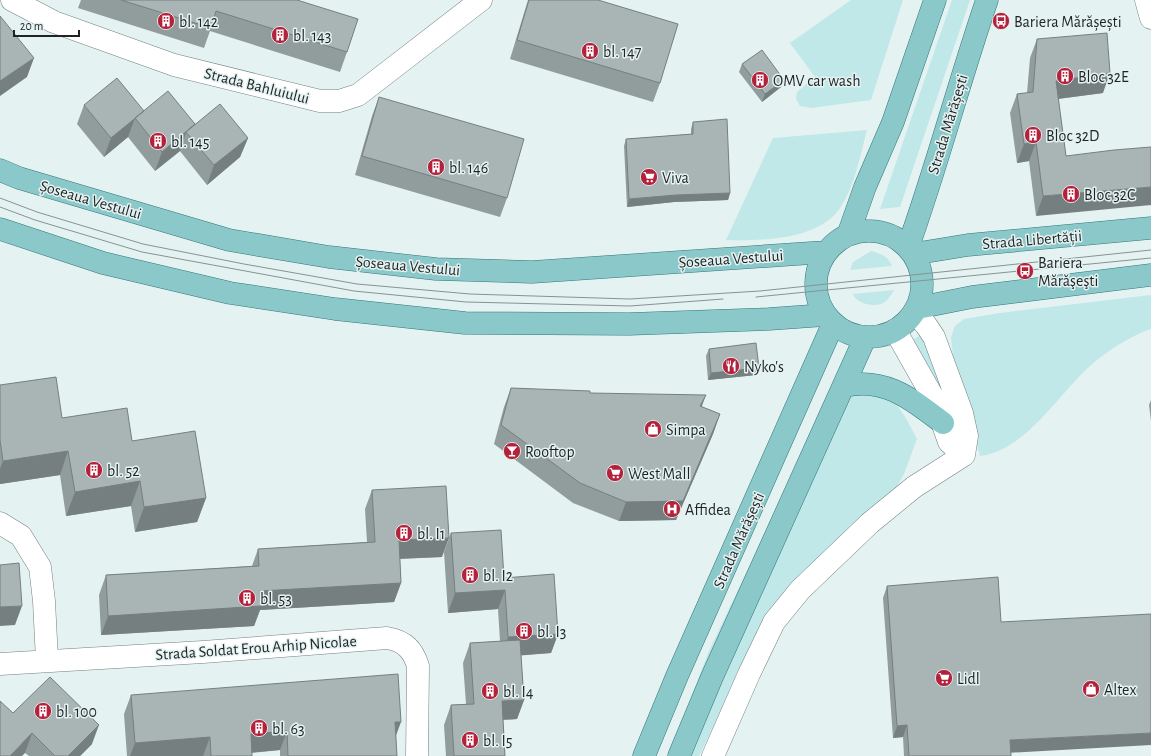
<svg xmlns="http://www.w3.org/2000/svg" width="1151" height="756" viewBox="0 0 1151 756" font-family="'Alegreya Sans',sans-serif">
<rect width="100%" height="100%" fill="#e5f2f2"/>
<path fill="#c0e8e9" d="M 851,0 L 903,0 L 871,100 L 811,108 L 800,106 L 796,99 L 797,92 L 815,77 L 790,43 Z
M 952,0 L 970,0 L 900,207 L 880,209 Z
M 867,130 C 860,156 855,186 840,208 C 819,240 761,241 726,240 L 773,138 Z
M 871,251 C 881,254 888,256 892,266 L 850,270 L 853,262 Z
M 894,290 C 891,295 887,302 881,304 C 871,307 856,303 853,294 Z
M 1151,295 L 1151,329 C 1130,336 1105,352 1089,367 C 1056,397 1027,449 980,456 L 954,366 L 951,337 L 955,326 L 964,319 L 1000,313 Z
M 925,332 L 946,405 L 910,342 Z
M 866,387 L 892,397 L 907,420 L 917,439 L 904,474 L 891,497 L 768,617 L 699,756 L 669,756 L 708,653 L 765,533 L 836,395 Z"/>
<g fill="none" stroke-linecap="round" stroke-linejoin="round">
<defs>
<path id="minor" d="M 12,0 L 54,22 L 174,65 L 320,101 L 339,101 L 358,95 L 481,0
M 1146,0 L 1151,18
M 895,330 L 934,399 L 949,442 L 964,455
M 0,523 L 21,536 L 40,567 L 44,601 L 47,660
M 0,664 L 203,652 L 387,638 C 405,641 413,650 418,666 L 417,756
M 713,756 L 749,674 L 774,622 L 800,590 L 870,523 L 914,487 L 964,455 L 967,436 L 962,413 L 934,337 L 926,325 L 914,312"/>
<path id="major" d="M 0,170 L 19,178 L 229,240 L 329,257 L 436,269 L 532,272 L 826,252
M 0,229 L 103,263 L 230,293 L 335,309 L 465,323 L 629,324 L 769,319 L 825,315
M816 284a53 53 0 1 1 106 0a53 53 0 1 1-106 0Z
M 848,235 L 865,187 L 893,122 L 935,0
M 908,247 C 937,166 959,82 987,0
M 913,254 L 968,245 L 1151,228
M 917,308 L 972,297 L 1151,275
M 844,386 C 886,377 911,399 943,423
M 644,756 L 677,676 L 833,324
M 679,756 L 712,677 L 865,338"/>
</defs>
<use href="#minor" stroke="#748080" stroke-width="23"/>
<use href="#major" stroke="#337779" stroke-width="23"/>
<use href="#minor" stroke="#fff" stroke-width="22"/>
<use href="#major" stroke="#8bc8ca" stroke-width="22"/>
<path stroke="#899293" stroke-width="1" d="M 0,198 L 37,212 L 143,244 L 244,264 L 357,284 L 470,294 L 630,299 L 760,291 L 1151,250
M 0,207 L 35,220 L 142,252 L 354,291 L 466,302 L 630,306 L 723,299
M 756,297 L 1151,258"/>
</g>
<path fill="#919c9c" d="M 81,0 L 297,0 L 347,52 L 340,72 L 210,31 L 204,48 L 78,8 Z
M 528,0 L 598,0 L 660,83 L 653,102 L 510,59 Z
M 1037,39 L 1103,93 L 1058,99 L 1066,156 L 1036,216 L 1029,161 L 1017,163 L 1010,113 L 1017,94 L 1027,93 L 1030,58 Z
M 742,64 L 784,80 L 781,87 L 762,102 L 739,72 Z
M 379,97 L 507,198 L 500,217 L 355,175 L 372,116 Z
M 84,105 L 144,111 L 248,138 L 240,157 L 207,185 L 180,151 L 155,171 L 128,137 L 104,157 L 77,124 Z
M 693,122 L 730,193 L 728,200 L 674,202 L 627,207 L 624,146 L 626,139 L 691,134 L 691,129 Z
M 709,349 L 759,368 L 756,375 L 708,380 L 706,356 Z
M 0,385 L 62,418 L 132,441 L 206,498 L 197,522 L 135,532 L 131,506 L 66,516 L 60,475 L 0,484 Z
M 511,388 L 590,393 L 702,407 L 720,414 L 713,434 L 676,520 L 619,521 L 573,503 L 494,444 L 504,407 Z
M 1151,400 L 1151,421 L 1149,405 Z
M 372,490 L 442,557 L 400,559 L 401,583 L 394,602 L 260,610 L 254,626 L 101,635 L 99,595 L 106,575 L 252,566 L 258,549 L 367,542 L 365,509 Z
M 451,533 L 504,578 L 558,634 L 551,653 L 521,655 L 524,700 L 517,719 L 503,720 L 505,756 L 446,756 L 444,725 L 451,705 L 466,704 L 463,663 L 470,643 L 500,641 L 498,609 L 448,613 L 444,552 Z
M 887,586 L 1011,753 L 1011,756 L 904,756 L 903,737 L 893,738 L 883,598 Z
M 131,695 L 396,736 L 397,756 L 280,756 L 280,750 L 252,753 L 252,756 L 127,756 L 124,714 Z
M 13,713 L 92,744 L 80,756 L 29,756 L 25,753 Z"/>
<path fill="#767f7f" d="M 34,58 L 27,77 L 0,96 L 0,81 Z
M 1110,73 L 1103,93 L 1049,100 L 1056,81 Z
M 784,80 L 781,87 L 762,102 L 765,94 Z
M 135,118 L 128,137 L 104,157 L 111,138 Z
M 186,132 L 180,151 L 155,171 L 162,152 Z
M 248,138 L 240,157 L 207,185 L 214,165 Z
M 1036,142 L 1029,161 L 1017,163 L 1024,144 Z
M 1151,187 L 1151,205 L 1036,216 L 1043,196 Z
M 730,193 L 728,200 L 674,202 L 627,207 L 629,199 L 676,195 Z
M 759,368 L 756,375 L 708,380 L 711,373 Z
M 706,395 L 699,414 L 700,406 Z
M 720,414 L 713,434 L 676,520 L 619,521 L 626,502 Z
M 68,451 L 60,475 L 0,484 L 0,469 L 3,461 Z
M 140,481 L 131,506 L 66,516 L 75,492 Z
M 206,498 L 197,522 L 135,532 L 144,507 Z
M 449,538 L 442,557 L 392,559 L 399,540 Z
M 401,583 L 394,602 L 260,610 L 254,626 L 101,635 L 108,616 L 260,591 Z
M 505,590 L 498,609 L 448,613 L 455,593 Z
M 22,606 L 15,625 L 0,626 L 0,607 Z
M 558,634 L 551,653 L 501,657 L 508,637 Z
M 524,700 L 517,719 L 494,720 L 502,701 Z
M 395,722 L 401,722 L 394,741 Z
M 99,725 L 92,744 L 80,756 L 68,756 Z
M 907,725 L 903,737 L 893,738 L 897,726 Z
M 287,731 L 280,750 L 244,753 L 251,734 Z
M 32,733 L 25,753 L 22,756 L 10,756 Z
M 1151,733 L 1151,745 L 1006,753 L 1010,740 Z
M 210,737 L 203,756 L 130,756 L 135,743 Z"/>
<path fill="#a9b5b5" stroke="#767f7f" d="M 121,0 L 297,0 L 358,19 L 347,52 L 216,11 L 211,28 Z
M 529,0 L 598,0 L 678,24 L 660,83 L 517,40 Z
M 0,16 L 34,58 L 0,81 Z
M 1107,33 L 1110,73 L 1056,81 L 1066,156 L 1114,150 L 1151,147 L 1151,187 L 1043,196 L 1036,142 L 1024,144 L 1017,94 L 1033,92 L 1037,39 Z
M 762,50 L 784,80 L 765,94 L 742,64 Z
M 117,78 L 144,111 L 111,138 L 84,105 Z
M 168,91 L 195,124 L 162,152 L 135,118 Z
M 379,97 L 524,139 L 507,198 L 362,156 Z
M 220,104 L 248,138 L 214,165 L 186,132 Z
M 727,119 L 730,193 L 676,195 L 629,199 L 626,139 L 693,134 L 693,122 Z
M 756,343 L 759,368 L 711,373 L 709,349 Z
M 56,377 L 62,418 L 127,408 L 132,441 L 195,431 L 206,498 L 144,507 L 140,481 L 75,492 L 68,451 L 3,461 L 0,440 L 0,385 Z
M 511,388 L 590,391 L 590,393 L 706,395 L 700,406 L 720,414 L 683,501 L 626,502 L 580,483 L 501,425 Z
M 446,486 L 449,538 L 399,540 L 401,583 L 260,591 L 261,606 L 108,616 L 106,575 L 259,566 L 258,549 L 375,542 L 372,490 Z
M 501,530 L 504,578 L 554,574 L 558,634 L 508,637 L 505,590 L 455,593 L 451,533 Z
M 19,563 L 22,606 L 0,607 L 0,565 Z
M 998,577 L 1001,622 L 1151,614 L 1151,733 L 1010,740 L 1011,756 L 909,756 L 907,725 L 897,726 L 887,586 Z
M 520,640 L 524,700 L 502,701 L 505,756 L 454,756 L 451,705 L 474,704 L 470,643 Z
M 398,674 L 401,722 L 395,722 L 397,756 L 288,756 L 287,731 L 251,734 L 252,756 L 211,756 L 210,737 L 135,743 L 131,695 Z
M 50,677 L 99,725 L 68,756 L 55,756 L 32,733 L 10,756 L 0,756 L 0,701 L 13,713 Z"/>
<defs>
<symbol id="building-disc" viewBox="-11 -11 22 22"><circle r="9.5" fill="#b3213a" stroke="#e5f2f2"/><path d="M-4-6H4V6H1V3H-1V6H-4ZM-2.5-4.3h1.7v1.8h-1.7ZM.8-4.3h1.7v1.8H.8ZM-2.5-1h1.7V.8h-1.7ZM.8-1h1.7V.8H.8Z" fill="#fff"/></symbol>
<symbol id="bus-disc" viewBox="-11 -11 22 22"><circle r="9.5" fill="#b3213a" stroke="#e5f2f2"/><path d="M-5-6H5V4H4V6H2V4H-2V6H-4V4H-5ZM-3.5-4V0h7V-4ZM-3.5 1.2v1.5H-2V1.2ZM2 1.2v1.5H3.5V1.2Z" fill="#fff"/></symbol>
<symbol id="supermarket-disc" viewBox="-11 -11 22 22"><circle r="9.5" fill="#b3213a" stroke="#e5f2f2"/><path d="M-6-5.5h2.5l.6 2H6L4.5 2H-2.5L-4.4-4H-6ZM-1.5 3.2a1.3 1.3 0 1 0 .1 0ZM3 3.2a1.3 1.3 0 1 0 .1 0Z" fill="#fff"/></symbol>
<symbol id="restaurant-disc" viewBox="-11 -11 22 22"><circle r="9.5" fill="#b3213a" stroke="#e5f2f2"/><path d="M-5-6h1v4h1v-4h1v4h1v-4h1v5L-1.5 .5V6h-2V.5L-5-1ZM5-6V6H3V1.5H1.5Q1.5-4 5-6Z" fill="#fff"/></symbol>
<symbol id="shop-disc" viewBox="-11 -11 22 22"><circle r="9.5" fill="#b3213a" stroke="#e5f2f2"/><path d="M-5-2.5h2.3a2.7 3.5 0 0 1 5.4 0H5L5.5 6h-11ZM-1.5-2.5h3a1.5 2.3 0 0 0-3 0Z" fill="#fff"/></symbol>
<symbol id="bar-disc" viewBox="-11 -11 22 22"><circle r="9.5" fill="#b3213a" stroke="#e5f2f2"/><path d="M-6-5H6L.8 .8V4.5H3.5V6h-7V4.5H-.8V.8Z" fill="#fff"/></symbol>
<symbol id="hospital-disc" viewBox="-11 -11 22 22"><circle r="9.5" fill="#b3213a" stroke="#e5f2f2"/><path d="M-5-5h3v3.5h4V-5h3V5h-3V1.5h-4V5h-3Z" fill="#fff"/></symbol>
</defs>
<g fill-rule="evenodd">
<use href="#building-disc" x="156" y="11" width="20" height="20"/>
<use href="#bus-disc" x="991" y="11" width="20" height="20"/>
<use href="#building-disc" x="270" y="25" width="20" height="20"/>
<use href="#building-disc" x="580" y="41" width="20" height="20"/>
<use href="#building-disc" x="1055" y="66" width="20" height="20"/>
<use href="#building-disc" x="750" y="70" width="20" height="20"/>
<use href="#building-disc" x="1023" y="125" width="20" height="20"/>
<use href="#building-disc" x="148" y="131" width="20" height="20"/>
<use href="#building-disc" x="426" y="157" width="20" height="20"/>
<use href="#supermarket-disc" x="639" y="167" width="20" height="20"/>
<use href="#building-disc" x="1061" y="184" width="20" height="20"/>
<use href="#bus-disc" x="1015" y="261" width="20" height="20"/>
<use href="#restaurant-disc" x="721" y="356" width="20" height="20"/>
<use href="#shop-disc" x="643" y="419" width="20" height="20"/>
<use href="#bar-disc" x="502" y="441" width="20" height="20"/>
<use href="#building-disc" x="84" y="460" width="20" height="20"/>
<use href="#supermarket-disc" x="605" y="463" width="20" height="20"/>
<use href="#hospital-disc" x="662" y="499" width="20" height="20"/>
<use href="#building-disc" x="394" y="523" width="20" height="20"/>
<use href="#building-disc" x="460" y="565" width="20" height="20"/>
<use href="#building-disc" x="237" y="588" width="20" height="20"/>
<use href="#building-disc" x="514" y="621" width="20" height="20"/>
<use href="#supermarket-disc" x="934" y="668" width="20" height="20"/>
<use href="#shop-disc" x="1081" y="679" width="20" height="20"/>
<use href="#building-disc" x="480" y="681" width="20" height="20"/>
<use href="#building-disc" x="33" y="701" width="20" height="20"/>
<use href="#building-disc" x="249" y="718" width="20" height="20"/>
<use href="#building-disc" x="460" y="730" width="20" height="20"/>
</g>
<g text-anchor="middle" stroke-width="3" stroke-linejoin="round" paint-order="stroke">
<g font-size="16" fill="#1f2324" stroke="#e5f2f2" text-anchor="start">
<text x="179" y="27">bl. 142</text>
<text x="1014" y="27">Bariera Mărășești</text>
<text x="293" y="41">bl. 143</text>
<text x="603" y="57">bl. 147</text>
<text x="1078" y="82">Bloc 32E</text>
<text x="773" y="86">OMV car wash</text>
<text x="1046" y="141">Bloc 32D</text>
<text x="171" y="147">bl. 145</text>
<text x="449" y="173">bl. 146</text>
<text x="662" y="183">Viva</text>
<text x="1084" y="200">Bloc 32C</text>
<text x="1038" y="268">Bariera<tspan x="1038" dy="18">Mărăşeşti</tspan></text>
<text x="744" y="372">Nyko's</text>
<text x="666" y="435">Simpa</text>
<text x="525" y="457">Rooftop</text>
<text x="107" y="476">bl. 52</text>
<text x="628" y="479">West Mall</text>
<text x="685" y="515">Affidea</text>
<text x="417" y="539">bl. I1</text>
<text x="483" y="581">bl. I2</text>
<text x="260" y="604">bl. 53</text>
<text x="537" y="637">bl. I3</text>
<text x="957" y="684">Lidl</text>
<text x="1104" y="695">Altex</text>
<text x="503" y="697">bl. I4</text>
<text x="56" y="717">bl. 100</text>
<text x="272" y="734">bl. 63</text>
<text x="483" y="746">bl. I5</text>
</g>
<g font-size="16" fill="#1f2324" stroke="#e5f2f2">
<text transform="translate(257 85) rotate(14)" y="6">Strada Bahluiului</text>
<text transform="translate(947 124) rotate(-73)" y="6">Strada Mărășești</text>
<text transform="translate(91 199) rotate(16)" y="6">Șoseaua Vestului</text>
<text transform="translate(1032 239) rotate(-5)" y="6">Strada Libertății</text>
<text transform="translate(731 258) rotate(-4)" y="6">Șoseaua Vestului</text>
<text transform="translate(408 265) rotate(5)" y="6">Șoseaua Vestului</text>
<text transform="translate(738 540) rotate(-66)" y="6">Strada Mărășești</text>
<text transform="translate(256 647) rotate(-4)" y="6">Strada Soldat Erou Arhip Nicolae</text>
</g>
</g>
<path d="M14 30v6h65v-6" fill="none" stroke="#1f2324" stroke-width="2"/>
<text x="20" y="30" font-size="12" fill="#1f2324" stroke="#e5f2f2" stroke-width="3" paint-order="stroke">20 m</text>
</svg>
